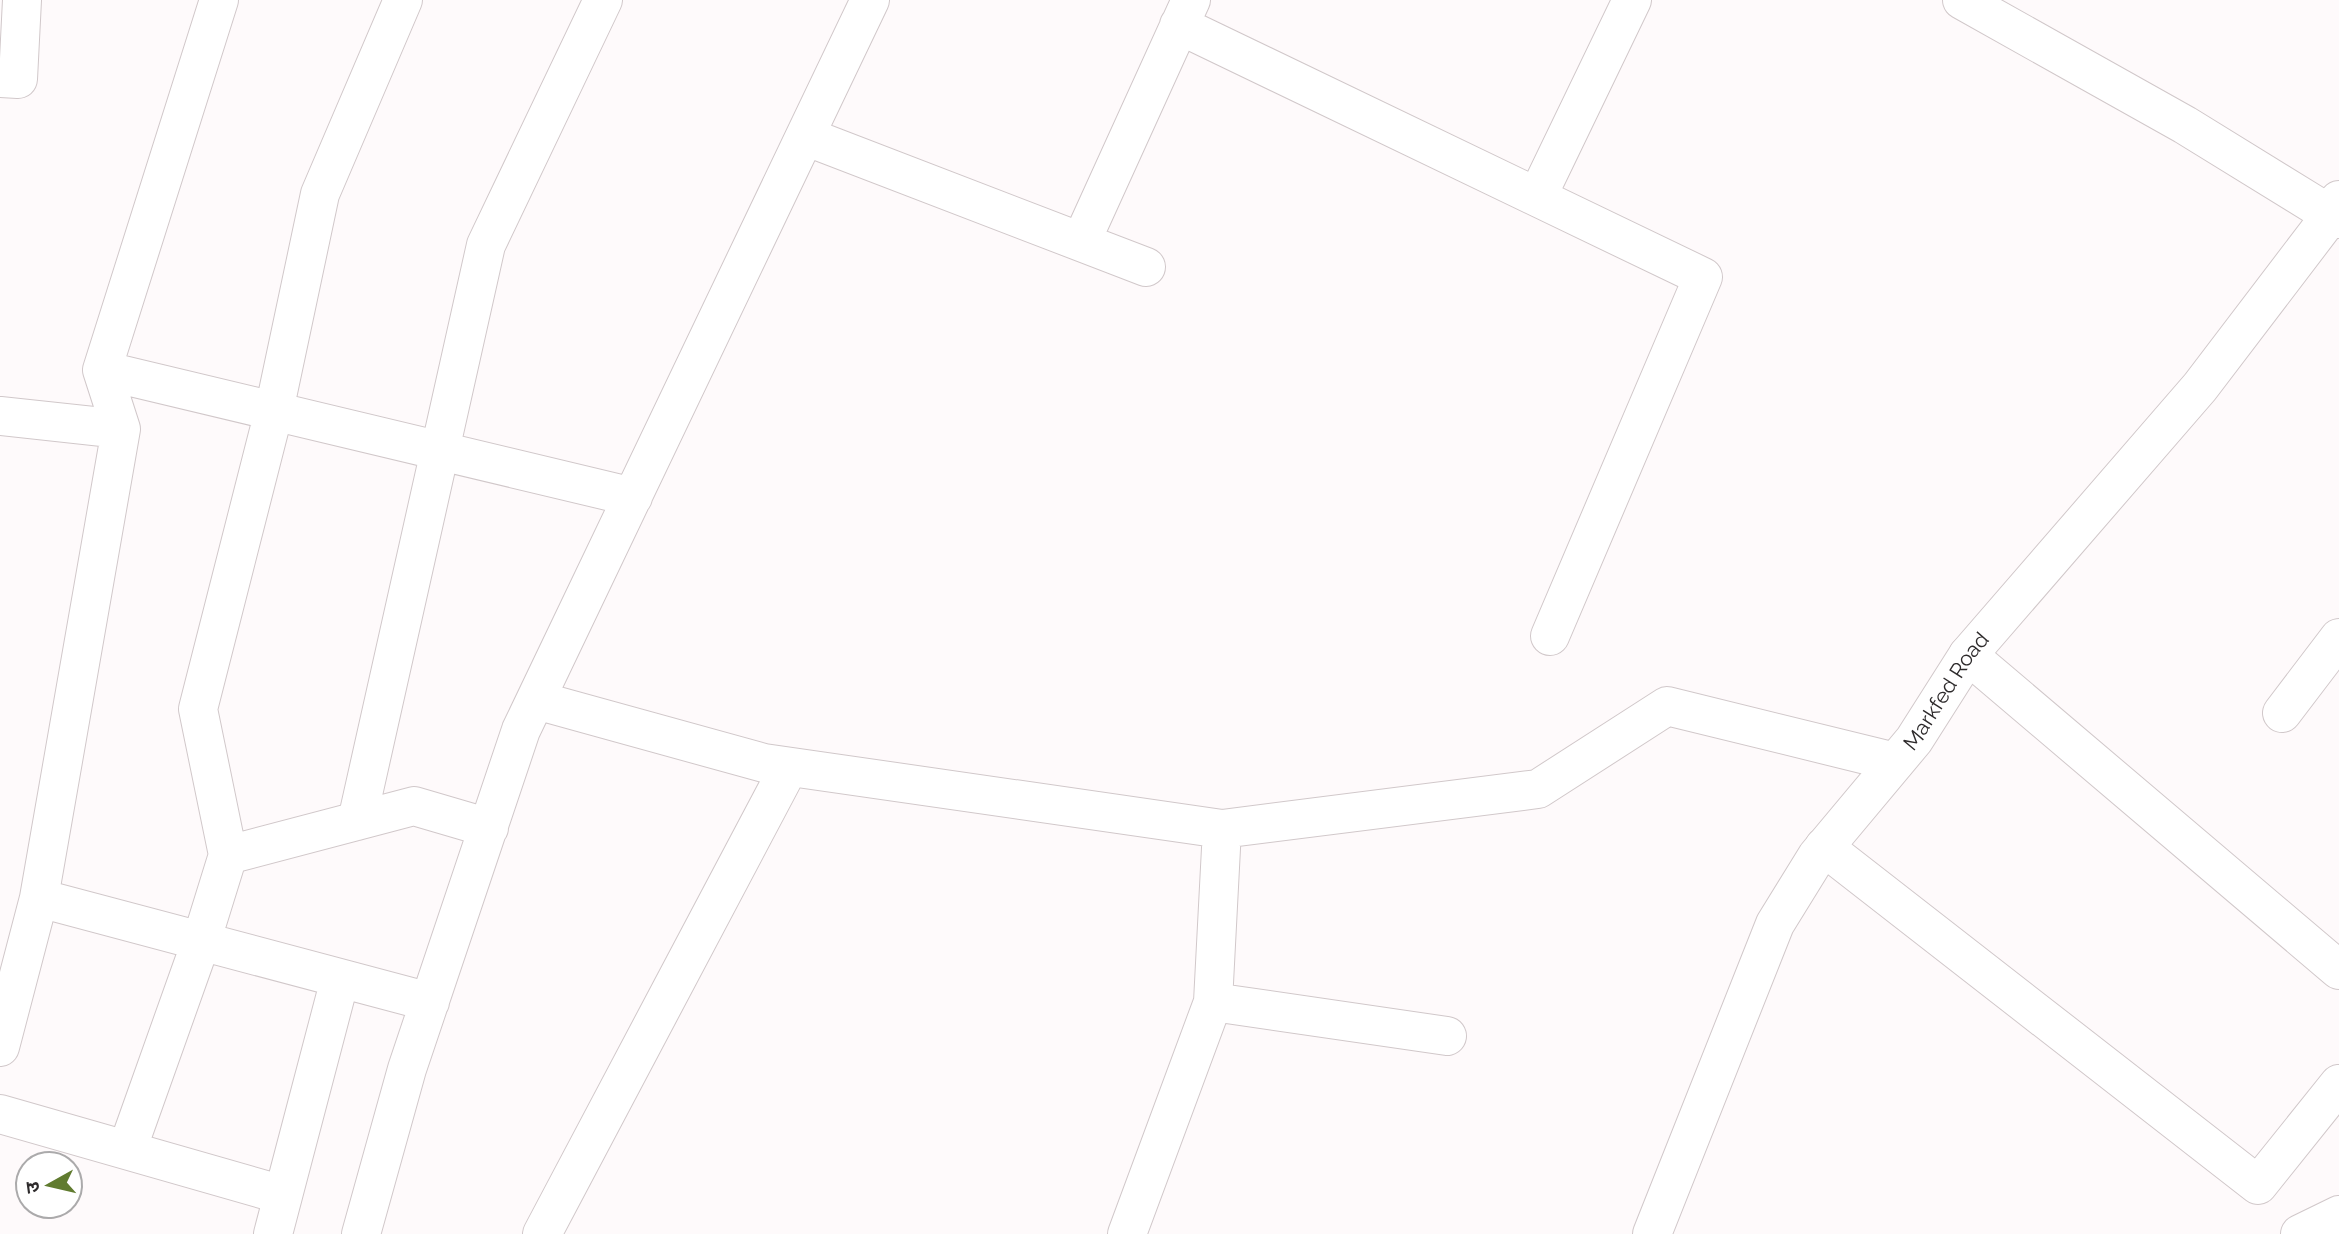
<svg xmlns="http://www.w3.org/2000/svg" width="2339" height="1234" viewBox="0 0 2339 1234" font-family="Raleway,'Noto Sans Devanagari',sans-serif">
<rect width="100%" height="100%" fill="#fefafb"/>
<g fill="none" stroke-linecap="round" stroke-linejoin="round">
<defs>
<path id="minor" d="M 219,0 L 102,370 L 121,429 L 39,898 L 430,1002
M 1962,0 L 2185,125 L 2331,215 L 2339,200
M 1179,25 L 1703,277 L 1550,636
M 0,78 L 18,79 L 22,0
M 805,136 L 1146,267
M 1537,197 L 1632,0
M 1081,242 L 1191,0
M 102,370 L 633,497
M 0,416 L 121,429
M 1968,655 L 2339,970
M 536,700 L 764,763 L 1222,829 L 1538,789 L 1667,706 L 1895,762
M 2282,713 L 2339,638
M 357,821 L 486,245 L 603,0
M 1824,847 L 2258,1185 L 2339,1084
M 228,855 L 414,806 L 489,828
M 1213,1002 L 1447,1036
M 0,1047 L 39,898
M 0,1114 L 283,1195
M 127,1150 L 201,942 L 228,855 L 198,709 L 274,411 L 320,194 L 403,0
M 273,1234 L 340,979
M 361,1234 L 407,1069 L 521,730 L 870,0
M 542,1234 L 789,767
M 1127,1234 L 1213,1002 L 1222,829
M 2300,1234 L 2339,1215"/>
<g id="highway">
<path id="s1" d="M 1652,1234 L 1775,924 L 1817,856 L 1914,740 L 1968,655 L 2200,387 L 2331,215 L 2339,219"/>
</g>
</defs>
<use href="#minor" stroke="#d1c8ca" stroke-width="40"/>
<use href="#highway" stroke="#d1c8ca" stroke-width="40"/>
<use href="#minor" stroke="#fff" stroke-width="38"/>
<use href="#highway" stroke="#fff" stroke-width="38"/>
</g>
<g text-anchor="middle" stroke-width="5" stroke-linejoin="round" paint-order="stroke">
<g font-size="21" fill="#2e2b2c" stroke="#fff">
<text dy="7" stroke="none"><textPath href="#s1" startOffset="623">Markfed Road</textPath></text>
</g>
</g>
<g transform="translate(49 1185) rotate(262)"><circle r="33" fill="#ffffff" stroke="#abaaab" stroke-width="2"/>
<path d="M0-5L12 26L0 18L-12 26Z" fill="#607b2f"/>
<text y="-10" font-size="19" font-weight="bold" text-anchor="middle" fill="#2e2b2c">उ</text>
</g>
</svg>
